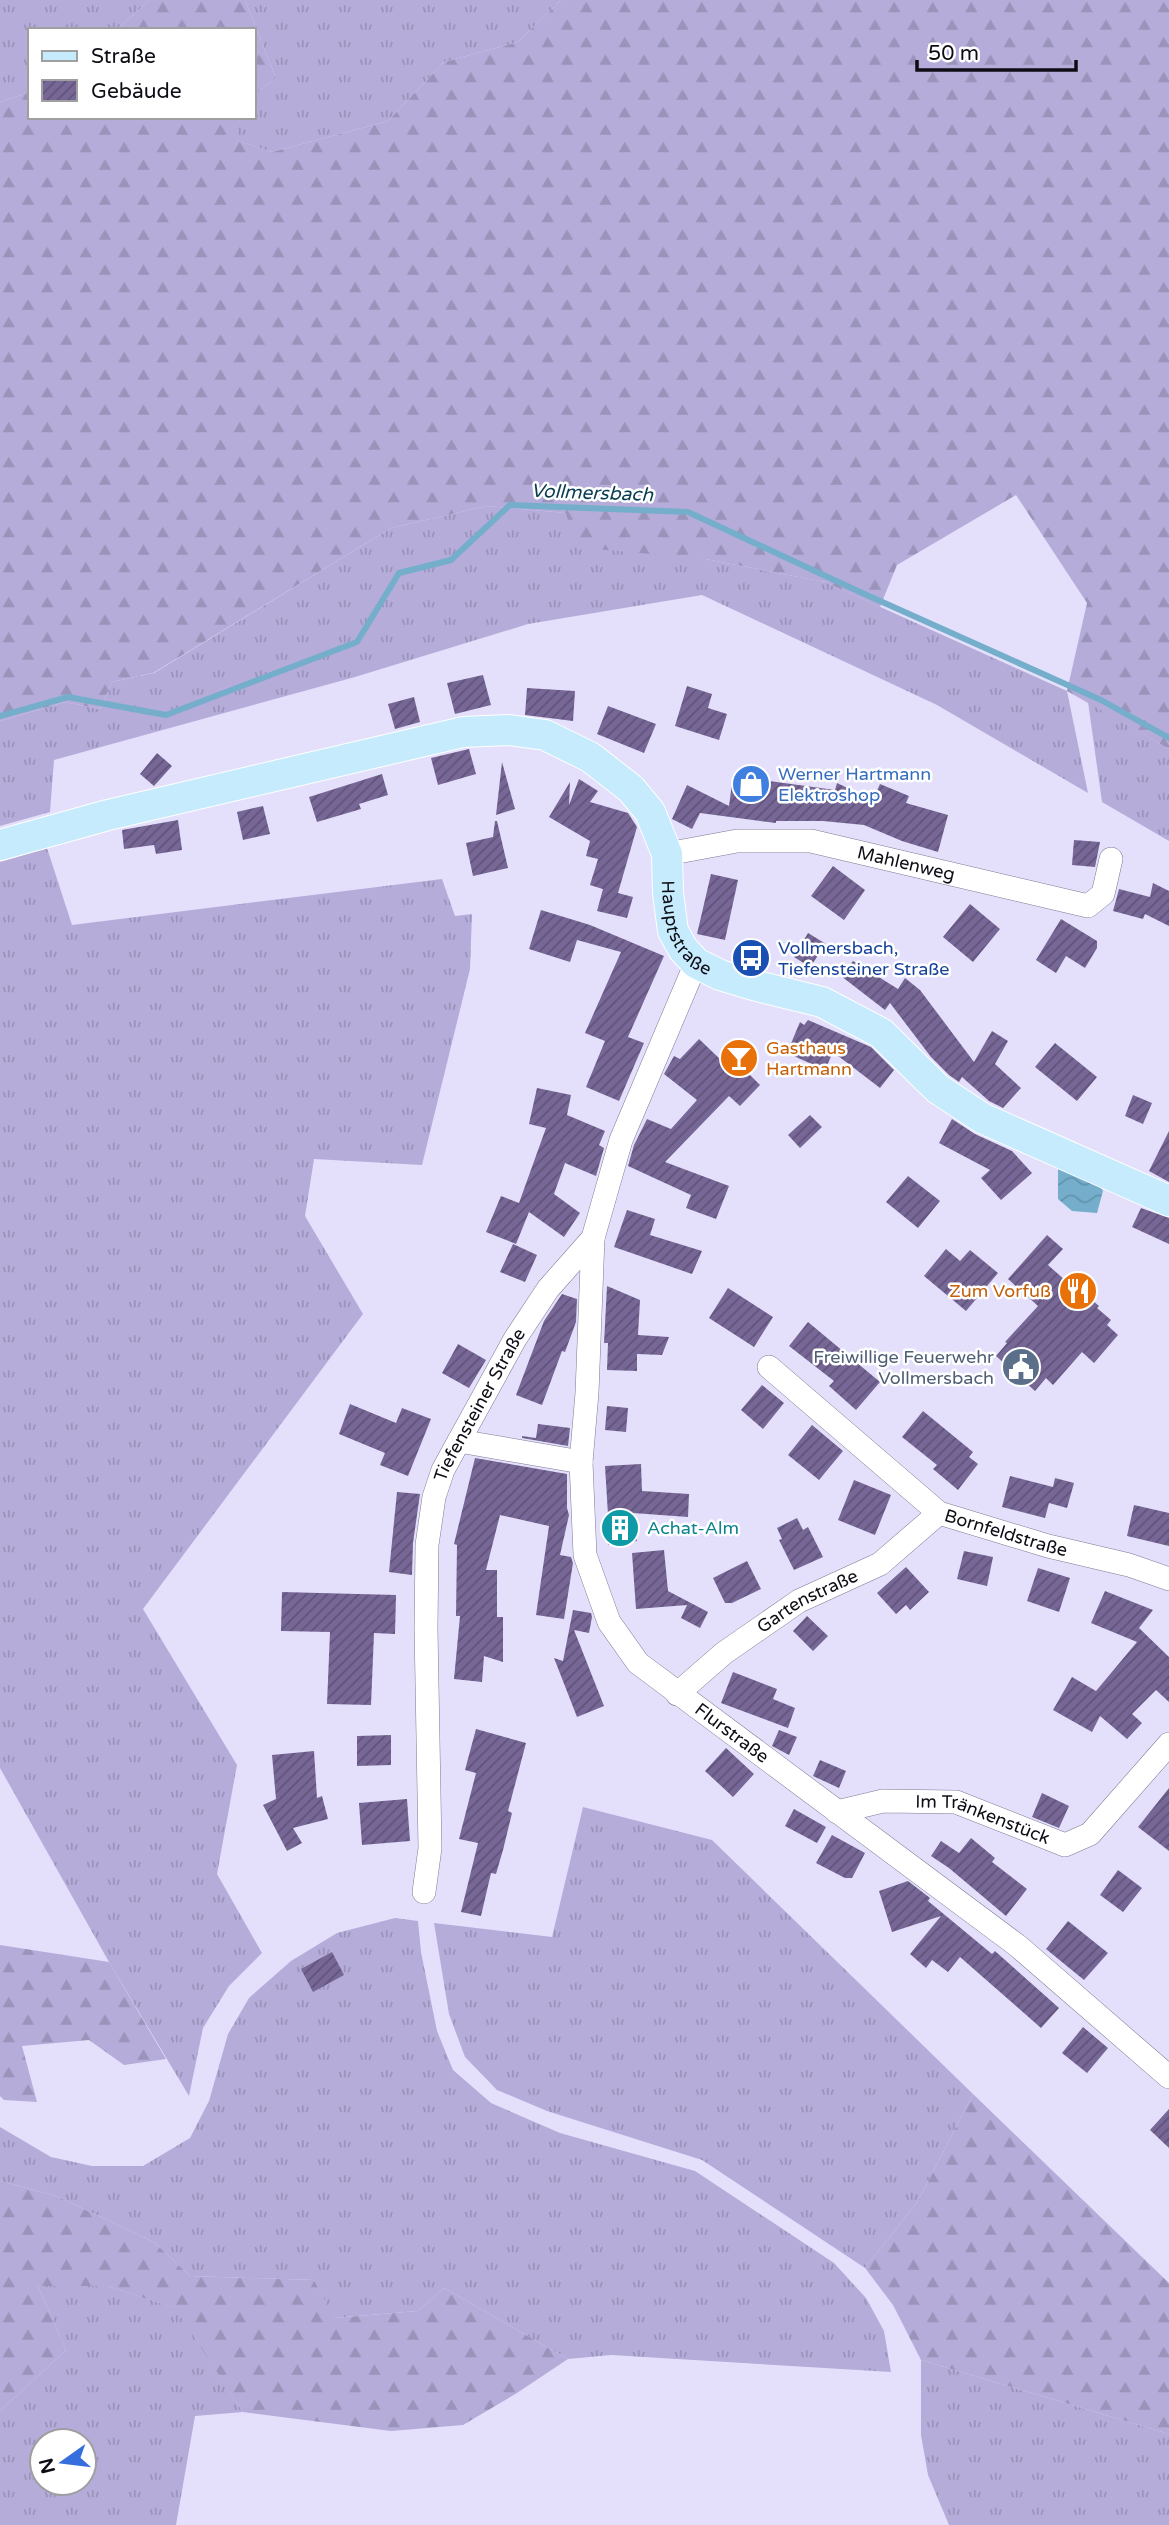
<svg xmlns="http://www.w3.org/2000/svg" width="1169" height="2525" viewBox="0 0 1169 2525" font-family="'Varela Round',sans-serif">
<defs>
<pattern id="grass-tufts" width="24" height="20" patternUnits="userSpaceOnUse" patternTransform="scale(1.75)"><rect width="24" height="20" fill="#b5acda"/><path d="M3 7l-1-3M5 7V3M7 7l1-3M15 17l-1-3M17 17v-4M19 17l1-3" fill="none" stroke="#9a93ba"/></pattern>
<pattern id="forest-firs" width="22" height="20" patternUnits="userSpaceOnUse" patternTransform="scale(1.75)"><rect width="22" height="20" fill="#b5acda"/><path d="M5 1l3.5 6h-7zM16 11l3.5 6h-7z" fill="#9a93ba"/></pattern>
<pattern id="water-waves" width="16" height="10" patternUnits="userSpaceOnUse" patternTransform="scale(1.75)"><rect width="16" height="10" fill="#74aeca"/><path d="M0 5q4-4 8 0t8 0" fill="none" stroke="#6394ad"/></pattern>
<pattern id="building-hatch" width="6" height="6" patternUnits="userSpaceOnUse" patternTransform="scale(1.75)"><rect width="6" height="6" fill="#776796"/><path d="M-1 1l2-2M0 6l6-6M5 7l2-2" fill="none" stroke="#605379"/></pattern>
</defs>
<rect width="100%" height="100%" fill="#e4e0fc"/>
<path fill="url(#grass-tufts)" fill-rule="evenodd" d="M 0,0 L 150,0 L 116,30 L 30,30 L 30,92 L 0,102 Z
M 245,0 L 561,0 L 518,42 L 444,62 L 388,121 L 272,152 L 235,140 L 239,117 L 254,117 L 254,95 L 276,78 Z
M 487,506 L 566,513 L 705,559 L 825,582 L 1067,691 L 1088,793 L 937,705 L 702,595 L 528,624 L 355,677 L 54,760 L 50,812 L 0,826 L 0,721 L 65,702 L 100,709 L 112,682 L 154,673 L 391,528 Z
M 1088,702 L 1169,749 L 1169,841 L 1102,802 Z
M 47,848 L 72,925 L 442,879 L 455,916 L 472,914 L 470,969 L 422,1165 L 314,1159 L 305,1216 L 363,1314 L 143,1609 L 237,1765 L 217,1874 L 262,1953 L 229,1986 L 203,2028 L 189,2096 L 109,1962 L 0,1768 L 0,862 Z
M 583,1807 L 712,1840 L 973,2094 L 918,2201 L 865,2268 L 702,2160 L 547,2111 L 497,2090 L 465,2057 L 449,2014 L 434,1923 L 552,1937 Z
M 395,1918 L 418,1921 L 421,1952 L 437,2031 L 453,2070 L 491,2103 L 560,2133 L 695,2171 L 834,2263 L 866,2298 L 884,2331 L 891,2372 L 611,2355 L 568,2359 L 444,2288 L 418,2311 L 333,2318 L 314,2280 L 190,2276 L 154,2242 L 56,2196 L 0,2181 L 0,2127 L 51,2157 L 92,2166 L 143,2166 L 190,2138 L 209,2101 L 228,2034 L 249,1998 L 291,1961 L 337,1933 Z
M 38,2286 L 107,2286 L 176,2308 L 243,2412 L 195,2416 L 176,2525 L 0,2525 L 0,2411 L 66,2350 ZM 42,2441 L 84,2441 L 84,2483 L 42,2483 Z
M 921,2360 L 1169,2434 L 1169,2525 L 949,2525 L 928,2475 L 921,2435 Z"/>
<path fill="url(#forest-firs)" d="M 150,0 L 245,0 L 276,78 L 254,95 L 254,30 L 116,30 Z
M 561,0 L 1169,0 L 1169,749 L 1067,691 L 1087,603 L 1016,495 L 897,565 L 880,607 L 825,582 L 705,559 L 575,547 L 566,513 L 487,506 L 391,528 L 153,673 L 112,682 L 100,709 L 65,702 L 0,721 L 0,102 L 30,92 L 30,117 L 239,117 L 236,140 L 272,152 L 388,121 L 444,62 L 518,42 Z
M 0,1945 L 109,1962 L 166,2059 L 124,2065 L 89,2040 L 22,2046 L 37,2102 L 4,2100 L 0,2096 Z
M 973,2094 L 1169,2283 L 1169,2434 L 921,2360 L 893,2305 L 865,2268 L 918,2201 Z
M 0,2181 L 56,2196 L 154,2242 L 190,2276 L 314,2280 L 334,2318 L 418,2311 L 444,2288 L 568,2359 L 517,2393 L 463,2425 L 391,2431 L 243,2412 L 175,2308 L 107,2286 L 38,2286 L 66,2350 L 0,2411 Z"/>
<path fill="url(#water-waves)" d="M 1058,1169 L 1099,1185 L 1103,1191 L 1097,1213 L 1072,1211 L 1058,1199 Z"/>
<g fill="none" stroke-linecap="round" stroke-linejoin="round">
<path stroke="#74aeca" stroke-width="6" d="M 0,716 L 68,697 L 166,715 L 357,642 L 399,573 L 451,560 L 510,505 L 688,512 L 860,592 L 1101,700 L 1169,738"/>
</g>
<path fill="url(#building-hatch)" d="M 483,675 L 491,705 L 455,714 L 447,683 Z
M 687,686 L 712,694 L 708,708 L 727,714 L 719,740 L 675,726 Z
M 527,688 L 575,691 L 573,721 L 525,715 Z
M 414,697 L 420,722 L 395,729 L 388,704 Z
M 608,706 L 656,724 L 644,753 L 597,734 Z
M 469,749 L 476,774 L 438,785 L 431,758 Z
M 157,753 L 172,766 L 154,786 L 140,774 Z
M 502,762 L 515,809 L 496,815 Z
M 382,774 L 388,795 L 359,804 L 361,809 L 317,822 L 309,797 Z
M 733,776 L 835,790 L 837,783 L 873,800 L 880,784 L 909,796 L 906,803 L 948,815 L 938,852 L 902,841 L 864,825 L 823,821 L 776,821 L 776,823 L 700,813 L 692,829 L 672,819 L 687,785 L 729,806 Z
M 579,779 L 598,791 L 590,802 L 628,813 L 637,827 L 618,893 L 633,897 L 627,918 L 597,911 L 603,889 L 609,891 L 590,885 L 598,859 L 586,856 L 590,841 L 549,817 L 570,782 L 569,805 Z
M 263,806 L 270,834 L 243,840 L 237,812 Z
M 178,820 L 182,850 L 156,854 L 154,845 L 124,849 L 122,830 Z
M 495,821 L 497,821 L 508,868 L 473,876 L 466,843 L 493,837 Z
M 1074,840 L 1100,842 L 1095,867 L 1072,865 Z
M 833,866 L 865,890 L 844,920 L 811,896 Z
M 711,874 L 738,880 L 725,940 L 697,934 Z
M 1153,883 L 1169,891 L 1169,926 L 1145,914 L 1143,919 L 1113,911 L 1119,889 L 1150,897 Z
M 970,904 L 1000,929 L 973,962 L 943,937 Z
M 541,910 L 590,925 L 664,956 L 628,1037 L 644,1043 L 619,1101 L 586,1087 L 605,1041 L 585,1033 L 621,952 L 577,940 L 570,962 L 529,949 Z
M 1061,919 L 1097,941 L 1097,948 L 1085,968 L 1066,956 L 1056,973 L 1036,960 Z
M 808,933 L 826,944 L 810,967 L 794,957 Z
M 853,961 L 898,989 L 905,978 L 920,990 L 974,1062 L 992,1031 L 1008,1041 L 995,1064 L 1021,1088 L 1003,1108 L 989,1101 L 962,1077 L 959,1082 L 949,1075 L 931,1057 L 890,1003 L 885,1010 L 841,976 Z
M 808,1020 L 871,1047 L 894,1070 L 880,1088 L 833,1052 L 825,1070 L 787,1053 L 800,1022 L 804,1025 Z
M 699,1039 L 721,1060 L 728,1053 L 760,1085 L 740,1106 L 729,1096 L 665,1162 L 729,1186 L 716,1219 L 686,1208 L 691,1195 L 628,1166 L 634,1145 L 647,1119 L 671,1129 L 697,1100 L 664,1074 L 674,1056 L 680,1059 Z
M 1055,1043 L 1097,1077 L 1077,1101 L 1035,1067 Z
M 537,1088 L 571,1095 L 567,1115 L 605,1131 L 599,1145 L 604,1148 L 596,1176 L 565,1163 L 554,1194 L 580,1213 L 564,1237 L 529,1212 L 516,1244 L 486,1232 L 501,1196 L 519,1203 L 546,1128 L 529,1124 Z
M 1133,1095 L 1152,1103 L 1143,1124 L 1125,1116 Z
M 810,1115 L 822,1127 L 800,1148 L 788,1135 Z
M 952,1119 L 975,1134 L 1012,1151 L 1032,1173 L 1001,1200 L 981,1178 L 990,1170 L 939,1143 Z
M 1169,1131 L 1169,1182 L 1149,1171 Z
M 908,1176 L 940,1201 L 918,1228 L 886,1202 Z
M 1141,1208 L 1169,1218 L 1169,1244 L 1132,1227 Z
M 627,1210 L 655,1219 L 650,1235 L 702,1251 L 692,1274 L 614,1247 Z
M 1047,1235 L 1063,1249 L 1048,1265 L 1075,1289 L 1077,1287 L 1099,1306 L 1097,1308 L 1111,1320 L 1107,1325 L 1118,1335 L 1094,1363 L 1082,1352 L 1053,1385 L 1046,1378 L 1035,1391 L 996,1356 L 1007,1343 L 1005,1342 L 1038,1306 L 1008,1279 Z
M 513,1244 L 537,1255 L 525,1282 L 500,1272 Z
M 946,1249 L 960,1261 L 970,1250 L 998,1273 L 966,1311 L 924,1276 Z
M 607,1286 L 640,1300 L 638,1335 L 669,1337 L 662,1355 L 637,1354 L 637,1371 L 607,1370 L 608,1343 L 604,1343 Z
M 728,1288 L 773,1317 L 754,1347 L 709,1318 Z
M 562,1294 L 577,1299 L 576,1322 L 565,1352 L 562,1351 L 542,1405 L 516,1395 L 544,1321 Z
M 808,1322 L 880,1382 L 856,1410 L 829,1386 L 834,1381 L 789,1346 Z
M 458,1344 L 486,1360 L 469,1388 L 442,1373 Z
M 762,1385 L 784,1403 L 763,1429 L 741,1410 Z
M 350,1404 L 396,1423 L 402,1408 L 431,1419 L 408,1476 L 380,1465 L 385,1453 L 339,1434 Z
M 607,1406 L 628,1408 L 626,1432 L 605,1430 Z
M 923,1411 L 973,1452 L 969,1457 L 978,1464 L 958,1490 L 933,1469 L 937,1465 L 902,1437 Z
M 538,1424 L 570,1428 L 568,1446 L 522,1438 L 522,1436 L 536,1438 Z
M 812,1425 L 843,1451 L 819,1480 L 788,1455 Z
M 475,1458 L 567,1474 L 567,1508 L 569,1515 L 560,1555 L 571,1557 L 573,1563 L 564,1619 L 536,1615 L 549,1526 L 500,1515 L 486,1570 L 497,1570 L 497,1617 L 503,1617 L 503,1662 L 484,1656 L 482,1682 L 454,1679 L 460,1616 L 456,1616 L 457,1545 L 454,1544 Z
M 641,1464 L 642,1491 L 689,1494 L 688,1517 L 633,1513 L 637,1541 L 608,1545 L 604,1516 L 608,1515 L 605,1466 Z
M 1010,1476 L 1053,1487 L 1055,1478 L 1074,1483 L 1067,1508 L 1049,1503 L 1045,1518 L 1002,1507 Z
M 854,1480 L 891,1495 L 875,1535 L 838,1520 Z
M 397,1492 L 420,1494 L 413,1543 L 412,1575 L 389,1572 Z
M 1134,1505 L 1169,1513 L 1169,1546 L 1127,1536 Z
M 797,1518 L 803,1530 L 808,1527 L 823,1557 L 794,1570 L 779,1540 L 782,1539 L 777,1528 Z
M 664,1550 L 668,1591 L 708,1612 L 700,1628 L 681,1618 L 687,1605 L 636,1609 L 632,1553 Z
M 964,1551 L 993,1557 L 987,1586 L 957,1579 Z
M 747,1561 L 761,1589 L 732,1603 L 725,1603 L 713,1578 Z
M 906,1567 L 929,1592 L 910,1610 L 906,1605 L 896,1614 L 877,1593 Z
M 1038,1568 L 1070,1578 L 1059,1612 L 1027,1601 Z
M 1105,1591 L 1153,1610 L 1139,1628 L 1169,1657 L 1169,1702 L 1156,1690 L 1132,1714 L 1142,1723 L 1127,1739 L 1100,1716 L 1092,1732 L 1053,1710 L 1072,1677 L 1096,1691 L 1137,1642 L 1091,1623 Z
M 282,1592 L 396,1595 L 395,1634 L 374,1633 L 371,1705 L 327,1704 L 330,1632 L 281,1631 Z
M 573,1610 L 591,1613 L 592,1617 L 589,1633 L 574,1630 L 604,1706 L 577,1717 L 554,1658 L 563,1661 Z
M 807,1616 L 828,1636 L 813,1651 L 793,1631 Z
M 733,1672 L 777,1689 L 773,1699 L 795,1708 L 788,1728 L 721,1703 Z
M 476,1729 L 526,1743 L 508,1811 L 512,1813 L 503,1850 L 496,1874 L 491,1873 L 481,1916 L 461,1912 L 478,1843 L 459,1839 L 476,1773 L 465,1770 Z
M 779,1730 L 797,1737 L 789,1755 L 772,1746 Z
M 391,1735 L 391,1765 L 357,1766 L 357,1736 Z
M 726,1748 L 754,1774 L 733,1797 L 705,1771 Z
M 314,1751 L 317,1798 L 322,1796 L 328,1819 L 293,1828 L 302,1843 L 287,1851 L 263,1805 L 276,1799 L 272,1755 Z
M 820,1760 L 846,1771 L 839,1788 L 813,1776 Z
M 1169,1788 L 1169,1851 L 1138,1827 Z
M 1042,1793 L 1069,1806 L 1059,1828 L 1032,1817 Z
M 407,1799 L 410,1841 L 362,1845 L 359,1803 Z
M 794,1809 L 826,1827 L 817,1843 L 785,1826 Z
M 832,1835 L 865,1853 L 852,1878 L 845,1878 L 816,1863 Z
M 971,1838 L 995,1858 L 992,1862 L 1027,1889 L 1006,1916 L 949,1868 L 931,1856 L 941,1841 L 959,1853 Z
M 1118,1870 L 1142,1888 L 1123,1912 L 1100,1895 Z
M 908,1881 L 930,1898 L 928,1901 L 992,1954 L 995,1951 L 1059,2008 L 1041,2028 L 960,1957 L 948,1972 L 932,1960 L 926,1968 L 910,1954 L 941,1916 L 892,1932 L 879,1891 Z
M 1068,1921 L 1108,1953 L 1084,1980 L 1046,1949 Z
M 332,1952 L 344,1975 L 313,1992 L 301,1969 Z
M 1083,2027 L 1108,2048 L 1087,2073 L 1062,2053 Z
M 1169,2109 L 1169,2148 L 1150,2130 Z"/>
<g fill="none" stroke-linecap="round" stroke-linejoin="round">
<defs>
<g id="minor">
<path id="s1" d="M 667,854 L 737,841 L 811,841 L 1088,906 L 1103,894 L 1111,859"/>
<path id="s2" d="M 593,1238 L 587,1393 L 581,1462 L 585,1555 L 609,1622 L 638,1663 L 1018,1946 L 1169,2077"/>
<path id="s3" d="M 769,1367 L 939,1513 L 1048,1546 L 1129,1565 L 1169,1579"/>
<path d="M 459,1441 L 581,1462"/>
<path id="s4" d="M 677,1694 L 724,1653 L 799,1601 L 880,1564 L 939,1513"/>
<path id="s5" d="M 837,1812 L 883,1801 L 956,1802 L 1065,1845 L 1090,1834 L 1169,1744"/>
<path id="s6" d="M 424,1892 L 430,1848 L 426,1628 L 427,1545 L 434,1497 L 443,1470 L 515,1339 L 548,1289 L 593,1238 L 621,1140 L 696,963"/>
</g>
<g id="major">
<path id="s7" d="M 0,845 L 108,815 L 463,732 L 509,730 L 545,735 L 590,757 L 631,789 L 650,812 L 667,854 L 668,893 L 673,931 L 683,949 L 696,963 L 720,975 L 753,985 L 822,1002 L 881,1033 L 938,1089 L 982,1118 L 1169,1201"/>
</g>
</defs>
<use href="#minor" stroke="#7e7992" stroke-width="24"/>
<use href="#major" stroke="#fff" stroke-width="32"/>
<use href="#minor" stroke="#fff" stroke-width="23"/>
<use href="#major" stroke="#c5ebfc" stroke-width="30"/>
</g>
<defs>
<symbol id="shop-disc" viewBox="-11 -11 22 22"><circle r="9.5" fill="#3f7fe0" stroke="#fff"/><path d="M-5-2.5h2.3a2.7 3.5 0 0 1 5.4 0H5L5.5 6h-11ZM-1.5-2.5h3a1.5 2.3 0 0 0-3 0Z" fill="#fff"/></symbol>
<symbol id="bus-disc" viewBox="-11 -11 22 22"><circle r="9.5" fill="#1a4fb4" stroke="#fff"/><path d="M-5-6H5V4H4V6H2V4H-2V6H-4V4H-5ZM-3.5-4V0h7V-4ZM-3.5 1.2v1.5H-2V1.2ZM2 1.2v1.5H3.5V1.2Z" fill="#fff"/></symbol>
<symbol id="bar-disc" viewBox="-11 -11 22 22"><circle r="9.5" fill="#e8710a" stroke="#fff"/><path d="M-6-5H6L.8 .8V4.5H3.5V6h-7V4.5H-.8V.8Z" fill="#fff"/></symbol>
<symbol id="restaurant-disc" viewBox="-11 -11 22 22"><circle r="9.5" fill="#e8710a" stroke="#fff"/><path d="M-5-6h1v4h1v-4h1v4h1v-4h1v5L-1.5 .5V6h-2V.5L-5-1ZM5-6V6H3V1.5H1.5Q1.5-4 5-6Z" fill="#fff"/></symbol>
<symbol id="civic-disc" viewBox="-11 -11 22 22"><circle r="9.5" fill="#5c6f8a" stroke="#fff"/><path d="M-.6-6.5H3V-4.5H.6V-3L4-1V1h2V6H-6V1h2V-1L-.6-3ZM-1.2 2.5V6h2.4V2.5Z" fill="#fff"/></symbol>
<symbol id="building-disc" viewBox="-11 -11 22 22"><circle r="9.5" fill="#0f9aa8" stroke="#fff"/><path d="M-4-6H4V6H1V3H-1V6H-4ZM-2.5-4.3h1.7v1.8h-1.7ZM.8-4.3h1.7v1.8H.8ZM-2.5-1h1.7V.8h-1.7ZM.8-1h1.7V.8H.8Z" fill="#fff"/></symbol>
</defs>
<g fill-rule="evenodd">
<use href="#shop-disc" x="729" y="762" width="44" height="44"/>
<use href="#bus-disc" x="729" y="936" width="44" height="44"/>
<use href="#bar-disc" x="717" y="1036" width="44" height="44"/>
<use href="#restaurant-disc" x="1056" y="1269" width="44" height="44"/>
<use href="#civic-disc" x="999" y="1345" width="44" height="44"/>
<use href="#building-disc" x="598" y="1506" width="44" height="44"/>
</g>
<g text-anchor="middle" stroke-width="5" stroke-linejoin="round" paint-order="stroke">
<g font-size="18" fill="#366cbe" stroke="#fff" text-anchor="start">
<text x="778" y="780">Werner Hartmann<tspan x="778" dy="21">Elektroshop</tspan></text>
</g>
<g font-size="18" fill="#0e0c15" stroke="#fff">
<text dy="6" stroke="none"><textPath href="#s1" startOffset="243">Mahlenweg</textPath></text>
<text dy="6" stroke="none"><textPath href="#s7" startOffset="816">Hauptstraße</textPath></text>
<text dy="6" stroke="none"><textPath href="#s6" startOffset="499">Tiefensteiner Straße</textPath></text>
<text dy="6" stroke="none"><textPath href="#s3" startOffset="294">Bornfeldstraße</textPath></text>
<text dy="6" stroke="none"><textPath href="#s4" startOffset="161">Gartenstraße</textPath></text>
<text dy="6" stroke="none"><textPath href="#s2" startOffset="556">Flurstraße</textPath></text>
<text dy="6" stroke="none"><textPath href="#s5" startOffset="150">Im Tränkenstück</textPath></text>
</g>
<g font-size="18" fill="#164399" stroke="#fff" text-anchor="start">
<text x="778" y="954">Vollmersbach,<tspan x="778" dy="21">Tiefensteiner Straße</tspan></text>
</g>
<g font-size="18" fill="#c56008" stroke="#fff" text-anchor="start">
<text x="766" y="1054">Gasthaus<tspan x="766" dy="21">Hartmann</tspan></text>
<text x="1051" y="1297" text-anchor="end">Zum Vorfuß</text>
</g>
<g font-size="18" fill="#4e5e75" stroke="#fff" text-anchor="end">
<text x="994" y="1363">Freiwillige Feuerwehr<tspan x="994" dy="21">Vollmersbach</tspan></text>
</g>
<g font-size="18" fill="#0d838f" stroke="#fff" text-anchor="start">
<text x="647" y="1534">Achat-Alm</text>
</g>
<g font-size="19" font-style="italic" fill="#083c50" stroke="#fff">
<text transform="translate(592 492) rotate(2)" y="7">Vollmersbach</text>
</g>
</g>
<rect x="28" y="28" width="228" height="91" fill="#ffffff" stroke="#9f9ea1" stroke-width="2"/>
<rect x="42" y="51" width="35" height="10" fill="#c5ebfc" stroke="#9f9ea1" stroke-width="2"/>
<text x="91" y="63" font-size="21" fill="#0e0c15">Straße</text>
<rect x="42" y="80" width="35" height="21" fill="url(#building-hatch)" stroke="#9f9ea1" stroke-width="2"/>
<text x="91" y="98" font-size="21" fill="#0e0c15">Gebäude</text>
<g transform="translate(63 2462) rotate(256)"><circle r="33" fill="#ffffff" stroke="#9f9ea1" stroke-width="2"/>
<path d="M0-5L12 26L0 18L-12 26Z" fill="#366edd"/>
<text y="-10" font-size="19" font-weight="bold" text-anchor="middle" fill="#0e0c15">N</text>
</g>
<path d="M917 60v10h159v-10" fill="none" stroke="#0e0c15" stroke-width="3.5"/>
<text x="928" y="60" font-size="21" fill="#0e0c15" stroke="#ffffff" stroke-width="5" paint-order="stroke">50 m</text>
</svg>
